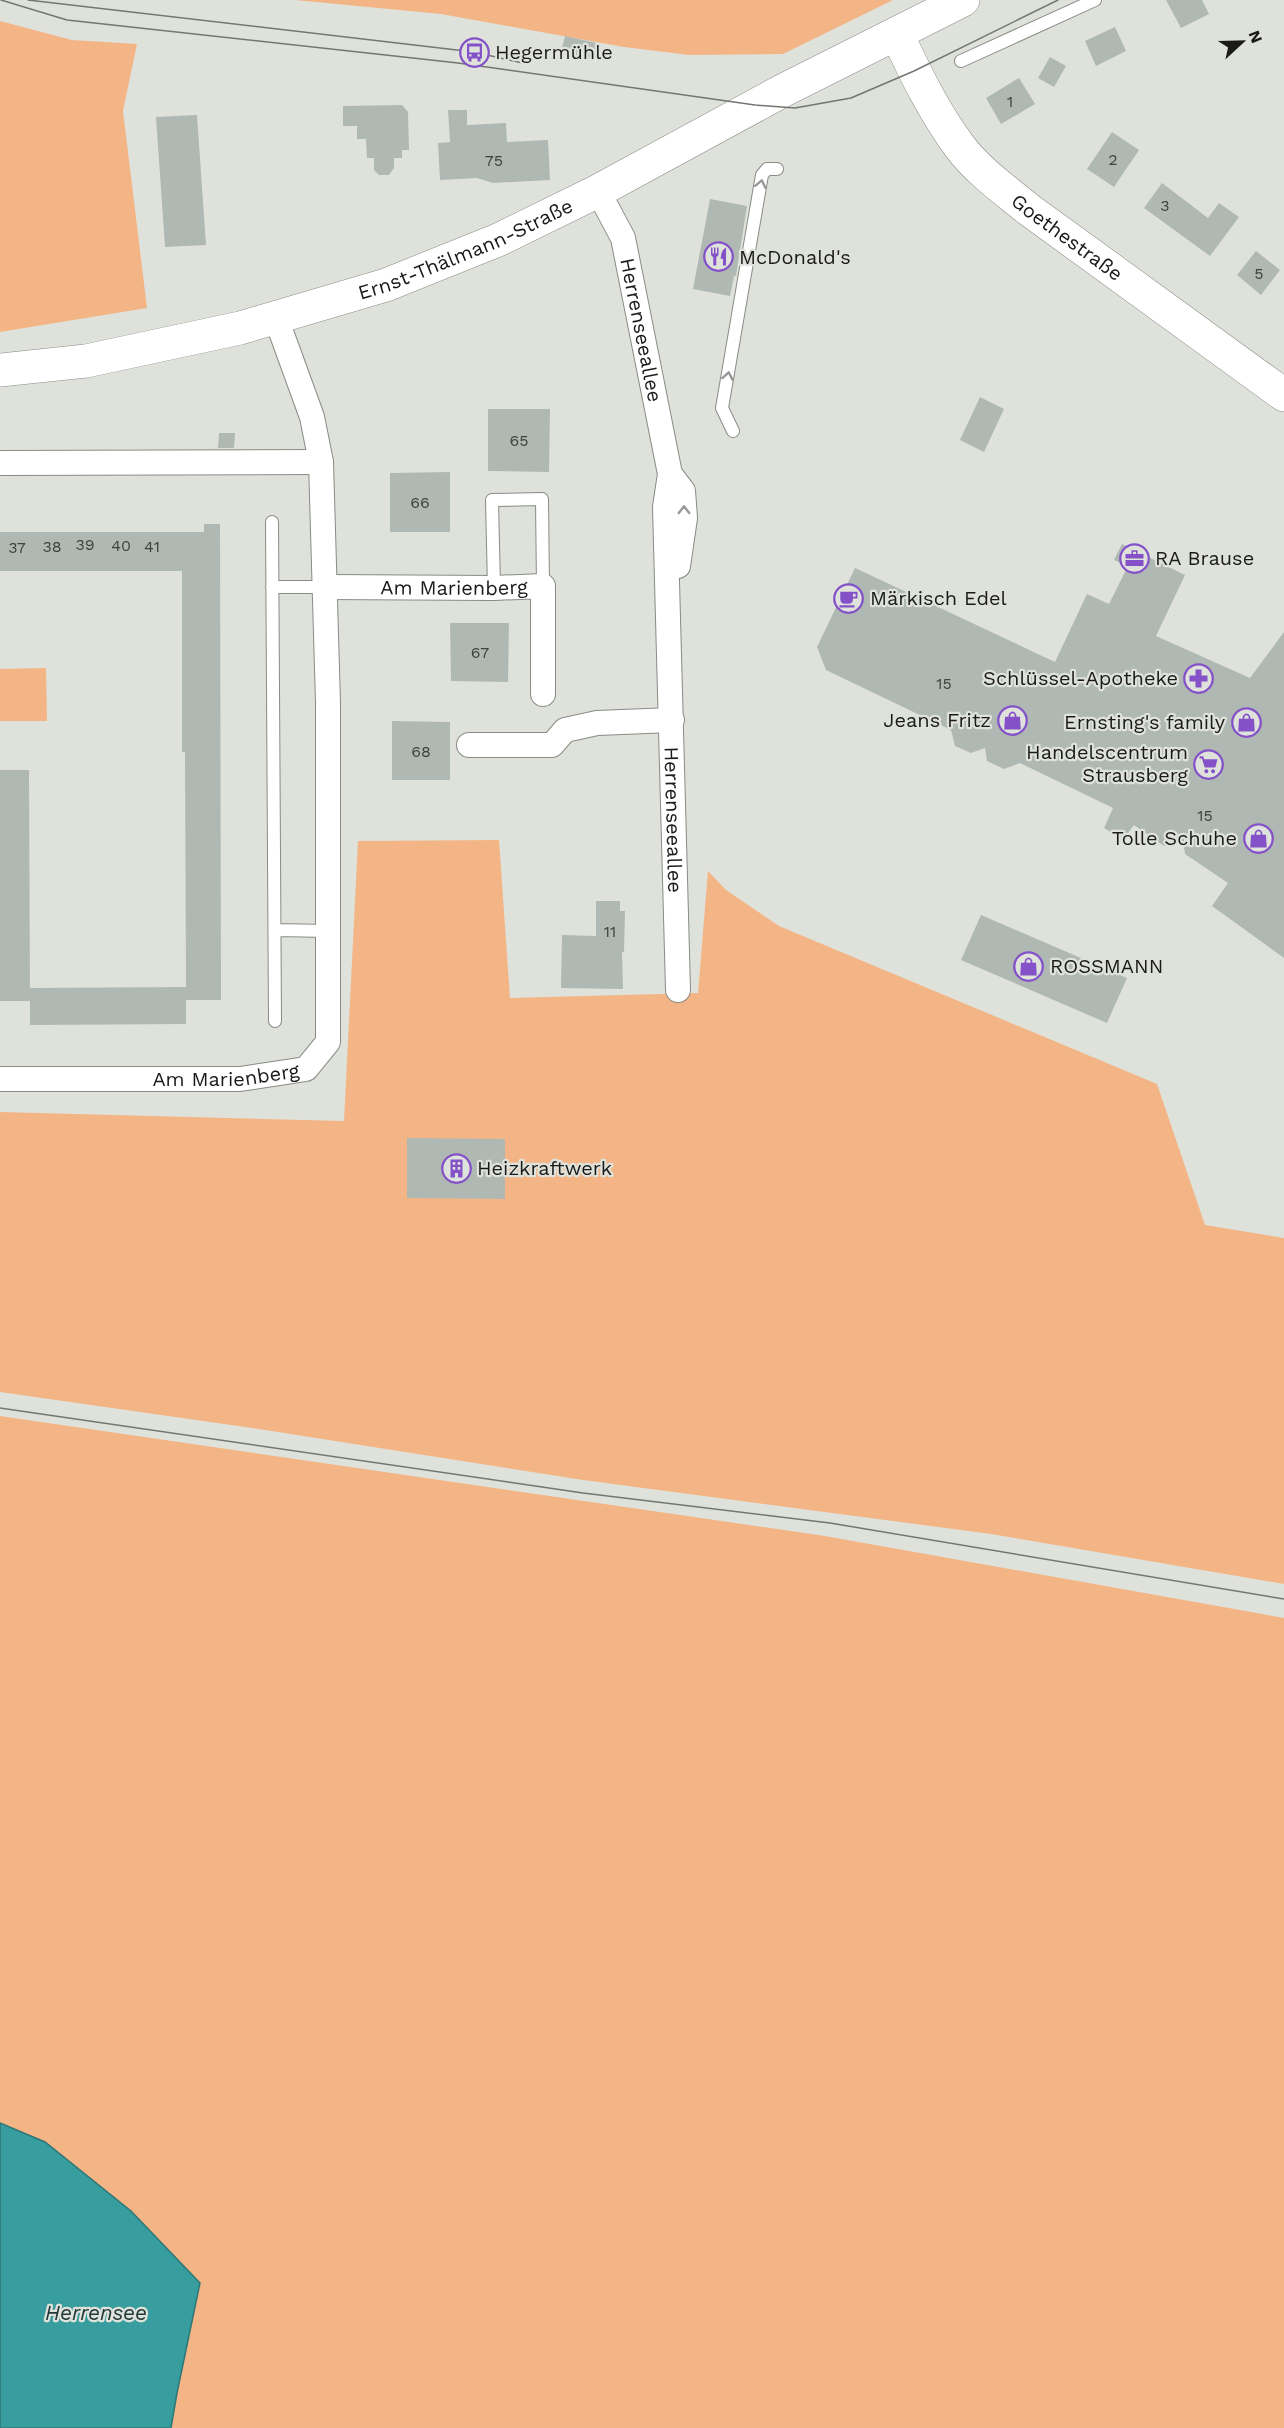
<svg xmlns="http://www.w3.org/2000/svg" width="1284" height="2428" viewBox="0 0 1284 2428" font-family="'Work Sans',sans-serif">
<rect width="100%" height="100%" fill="#dfe2db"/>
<path fill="#f4b586" d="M 295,0 L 893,0 L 783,54 L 689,55 L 624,47 L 441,14 Z
M 0,21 L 72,40 L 137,44 L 123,111 L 147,308 L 0,332 Z
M 46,668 L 47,721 L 0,721 L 0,669 Z
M 499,840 L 510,998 L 698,993 L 708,871 L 726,890 L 779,926 L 1157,1084 L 1205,1225 L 1284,1238 L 1284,1584 L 991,1534 L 583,1480 L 252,1428 L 0,1392 L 0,1112 L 344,1121 L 358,841 Z
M 0,1416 L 825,1536 L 1284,1618 L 1284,2428 L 171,2428 L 177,2393 L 200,2283 L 131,2211 L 45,2142 L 0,2123 Z"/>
<path fill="#389d9e" stroke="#2f7676" stroke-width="1.5" d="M 0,2123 L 45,2142 L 131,2211 L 200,2283 L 177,2393 L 171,2428 L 0,2428 Z"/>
<path fill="#b0b8b3" d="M 1166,0 L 1202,0 L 1209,14 L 1181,28 Z
M 1115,27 L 1126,51 L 1096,66 L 1085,41 Z
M 565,36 L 597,43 L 593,59 L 561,52 Z
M 1050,57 L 1066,66 L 1054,87 L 1038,78 Z
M 1019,78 L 1035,104 L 1001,124 L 986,98 Z
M 402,105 L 408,112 L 409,150 L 402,150 L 402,158 L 394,158 L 394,168 L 389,175 L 379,175 L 374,170 L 374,158 L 367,158 L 366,139 L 357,139 L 357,126 L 343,126 L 343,106 Z
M 448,110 L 467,110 L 467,125 L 506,123 L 507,142 L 548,140 L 550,180 L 493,183 L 477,178 L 440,180 L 438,143 L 450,142 Z
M 197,115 L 206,245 L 165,247 L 156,117 Z
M 1112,132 L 1139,150 L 1114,187 L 1087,169 Z
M 1162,183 L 1208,218 L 1219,203 L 1239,217 L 1210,256 L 1144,208 Z
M 710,199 L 747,206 L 736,276 L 734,276 L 730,296 L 693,289 Z
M 1256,251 L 1280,270 L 1261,295 L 1237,275 Z
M 980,397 L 1004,409 L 984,452 L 960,440 Z
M 488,409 L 550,409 L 549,472 L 488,471 Z
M 219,433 L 235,433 L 234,448 L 218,448 Z
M 450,472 L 450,532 L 390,532 L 390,473 Z
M 204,524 L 220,524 L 221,1000 L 186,1000 L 186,1024 L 30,1025 L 30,988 L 186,987 L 185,752 L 182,752 L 182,571 L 0,571 L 0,532 L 204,532 Z
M 1122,544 L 1185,575 L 1156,636 L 1250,678 L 1284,632 L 1284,958 L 1212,906 L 1228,883 L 1185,854 L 1183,841 L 1164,846 L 1134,825 L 1123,840 L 1104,828 L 1113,808 L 1020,763 L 1004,769 L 987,761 L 985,748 L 971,753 L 955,746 L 951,730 L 826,670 L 817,647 L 855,568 L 1055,662 L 1087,594 L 1109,604 L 1128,566 L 1114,560 Z
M 450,623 L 509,623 L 508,682 L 451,681 Z
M 392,721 L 450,722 L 450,780 L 392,780 Z
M 0,770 L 29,770 L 30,1001 L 0,1001 Z
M 596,901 L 620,901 L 620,911 L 625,911 L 624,952 L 622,952 L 623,989 L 561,988 L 562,935 L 596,936 Z
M 981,915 L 1127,978 L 1107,1023 L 961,960 Z
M 407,1138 L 505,1139 L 505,1199 L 407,1198 Z"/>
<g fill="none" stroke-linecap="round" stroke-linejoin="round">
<defs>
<path id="lane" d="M 961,61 L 1095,0
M 733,431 L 722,408 L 762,175 L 767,169 L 777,169
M 272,522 L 275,1021
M 272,587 L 326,587
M 494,588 L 492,500 L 542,499 L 543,586
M 276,930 L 330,931"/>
<g id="street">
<path id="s1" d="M 598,191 L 623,238 L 670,474 L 665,507 L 678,990"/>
<path d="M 0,463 L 321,462"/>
<path d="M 670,474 L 683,491 L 685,518 L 678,566"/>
<path id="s2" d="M 326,587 L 494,588 L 543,586 L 543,694"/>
<path d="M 469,745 L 552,745 L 565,730 L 597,723 L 672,720"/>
<path id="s3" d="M 0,1079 L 240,1079 L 306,1069 L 328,1042 L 328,703 L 321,462 L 312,417 L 276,318"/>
</g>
<g id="secondary">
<path id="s4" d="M 897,34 C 915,73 934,112 960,147 C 978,171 1005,190 1028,209 L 1284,395"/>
<path id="s5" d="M 0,370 L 86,361 L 240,328 L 386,285 L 498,240 L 598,191 L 782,91 L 963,0"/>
</g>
</defs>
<use href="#lane" stroke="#898c85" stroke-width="14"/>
<use href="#street" stroke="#898c85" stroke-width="26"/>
<use href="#secondary" stroke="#898c85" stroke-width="34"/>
<use href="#lane" stroke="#fff" stroke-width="12"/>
<use href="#street" stroke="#fff" stroke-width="24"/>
<use href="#secondary" stroke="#fff" stroke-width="33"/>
<path stroke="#747672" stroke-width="1.5" d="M 1,0 L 67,20 L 458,63 L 755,105 L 795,108 L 851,98 L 914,71 L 1058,0
M 28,0 L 474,52 L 527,64
M 0,1408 L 583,1493 L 830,1523 L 1284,1599"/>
</g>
<defs><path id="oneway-chevron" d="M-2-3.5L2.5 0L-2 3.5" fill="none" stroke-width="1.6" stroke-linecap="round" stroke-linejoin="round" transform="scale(1.5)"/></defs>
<g stroke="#989898">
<use href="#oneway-chevron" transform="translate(761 184) rotate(-78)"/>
<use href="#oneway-chevron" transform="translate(728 376) rotate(-80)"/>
<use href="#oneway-chevron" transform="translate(684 510) rotate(-91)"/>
</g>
<defs>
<symbol id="bus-ring" viewBox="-11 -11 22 22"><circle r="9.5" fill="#dfe2db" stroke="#8451c9" stroke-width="1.5"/><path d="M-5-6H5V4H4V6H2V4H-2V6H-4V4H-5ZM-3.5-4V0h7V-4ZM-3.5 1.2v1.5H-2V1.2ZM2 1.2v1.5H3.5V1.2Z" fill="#8451c9"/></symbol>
<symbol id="restaurant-ring" viewBox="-11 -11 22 22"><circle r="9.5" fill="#dfe2db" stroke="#8451c9" stroke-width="1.5"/><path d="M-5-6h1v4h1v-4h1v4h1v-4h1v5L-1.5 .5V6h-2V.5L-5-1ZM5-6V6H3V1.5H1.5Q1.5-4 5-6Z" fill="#8451c9"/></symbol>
<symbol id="office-ring" viewBox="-11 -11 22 22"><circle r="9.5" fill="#dfe2db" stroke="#8451c9" stroke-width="1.5"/><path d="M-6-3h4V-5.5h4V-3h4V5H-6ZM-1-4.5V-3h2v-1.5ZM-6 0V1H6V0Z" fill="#8451c9"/></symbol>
<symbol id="cafe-ring" viewBox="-11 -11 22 22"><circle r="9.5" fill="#dfe2db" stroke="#8451c9" stroke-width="1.5"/><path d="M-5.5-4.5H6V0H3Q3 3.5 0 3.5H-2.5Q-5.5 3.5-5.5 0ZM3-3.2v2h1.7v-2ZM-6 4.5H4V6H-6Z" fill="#8451c9"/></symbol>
<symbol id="pharmacy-ring" viewBox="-11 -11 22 22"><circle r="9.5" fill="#dfe2db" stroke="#8451c9" stroke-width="1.5"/><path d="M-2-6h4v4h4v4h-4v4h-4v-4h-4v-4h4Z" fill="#8451c9"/></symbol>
<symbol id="shop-ring" viewBox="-11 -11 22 22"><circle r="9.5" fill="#dfe2db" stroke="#8451c9" stroke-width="1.5"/><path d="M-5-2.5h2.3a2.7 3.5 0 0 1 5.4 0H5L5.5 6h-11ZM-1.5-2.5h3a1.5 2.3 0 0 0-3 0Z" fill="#8451c9"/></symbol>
<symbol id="supermarket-ring" viewBox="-11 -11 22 22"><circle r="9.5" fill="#dfe2db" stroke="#8451c9" stroke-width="1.5"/><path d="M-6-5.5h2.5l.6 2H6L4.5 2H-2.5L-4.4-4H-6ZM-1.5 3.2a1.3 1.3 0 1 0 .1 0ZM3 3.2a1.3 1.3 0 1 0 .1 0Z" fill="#8451c9"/></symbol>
<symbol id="building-ring" viewBox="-11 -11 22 22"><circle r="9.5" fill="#dfe2db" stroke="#8451c9" stroke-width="1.5"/><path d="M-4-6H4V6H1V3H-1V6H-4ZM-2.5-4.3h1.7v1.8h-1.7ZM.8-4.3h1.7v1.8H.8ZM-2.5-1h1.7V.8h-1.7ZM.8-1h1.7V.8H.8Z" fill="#8451c9"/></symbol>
</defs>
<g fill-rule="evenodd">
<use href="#bus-ring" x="458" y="36" width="33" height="33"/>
<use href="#restaurant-ring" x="702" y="240" width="33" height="33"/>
<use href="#office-ring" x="1118" y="542" width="33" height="33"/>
<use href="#cafe-ring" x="832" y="582" width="33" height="33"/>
<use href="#pharmacy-ring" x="1182" y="662" width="33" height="33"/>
<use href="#shop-ring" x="996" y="704" width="33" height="33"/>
<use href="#shop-ring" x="1230" y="706" width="33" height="33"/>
<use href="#supermarket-ring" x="1192" y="748" width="33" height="33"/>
<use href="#shop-ring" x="1242" y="822" width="33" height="33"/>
<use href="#shop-ring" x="1012" y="950" width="33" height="33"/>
<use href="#building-ring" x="440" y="1152" width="33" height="33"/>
</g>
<g text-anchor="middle" stroke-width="4.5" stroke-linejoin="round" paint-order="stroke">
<g font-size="16" fill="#404240">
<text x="1010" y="107">1</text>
<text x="1113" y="165">2</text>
<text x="494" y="166">75</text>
<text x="1165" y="211">3</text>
<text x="1259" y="279">5</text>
<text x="519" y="446">65</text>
<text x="420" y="508">66</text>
<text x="85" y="550">39</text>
<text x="121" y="551">40</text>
<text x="52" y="552">38</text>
<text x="152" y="552">41</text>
<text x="17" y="553">37</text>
<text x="480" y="658">67</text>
<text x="944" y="689">15</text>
<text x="421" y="757">68</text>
<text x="1205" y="821">15</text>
<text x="610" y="937">11</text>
</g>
<g font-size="20" fill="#1a1b19" stroke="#dfe2db" text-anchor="start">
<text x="495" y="59">Hegermühle</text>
<text x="739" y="264">McDonald's</text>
<text x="1155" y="565">RA Brause</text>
<text x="870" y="605">Märkisch Edel</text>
<text x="1178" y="685" text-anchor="end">Schlüssel-Apotheke</text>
<text x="991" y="727" text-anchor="end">Jeans Fritz</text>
<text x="1225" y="729" text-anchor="end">Ernsting's family</text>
<text x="1188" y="759" text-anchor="end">Handelscentrum<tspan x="1188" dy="23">Strausberg</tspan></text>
<text x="1237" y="845" text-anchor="end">Tolle Schuhe</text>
<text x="1050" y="973">ROSSMANN</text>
<text x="477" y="1175">Heizkraftwerk</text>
</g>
<g font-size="20" fill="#1a1b19" stroke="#dfe2db">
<text dy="7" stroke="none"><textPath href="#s4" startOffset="270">Goethestraße</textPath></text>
<text dy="7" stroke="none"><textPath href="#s5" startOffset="483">Ernst-Thälmann-Straße</textPath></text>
<text dy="7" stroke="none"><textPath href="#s1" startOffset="147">Herrenseeallee</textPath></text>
<text dy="7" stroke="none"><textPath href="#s2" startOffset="128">Am Marienberg</textPath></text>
<text dy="7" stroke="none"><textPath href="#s1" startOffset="640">Herrenseeallee</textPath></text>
<text dy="7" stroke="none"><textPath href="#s3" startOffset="226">Am Marienberg</textPath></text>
</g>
<g font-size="21" font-style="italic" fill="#213838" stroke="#dfe2db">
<text x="96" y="2320">Herrensee</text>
</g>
</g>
<g transform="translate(1242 42) rotate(68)" stroke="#dfe2db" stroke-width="4.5" paint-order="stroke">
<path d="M0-4.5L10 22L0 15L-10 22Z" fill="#1a1b19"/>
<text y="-9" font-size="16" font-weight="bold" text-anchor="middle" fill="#1a1b19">N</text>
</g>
</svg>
